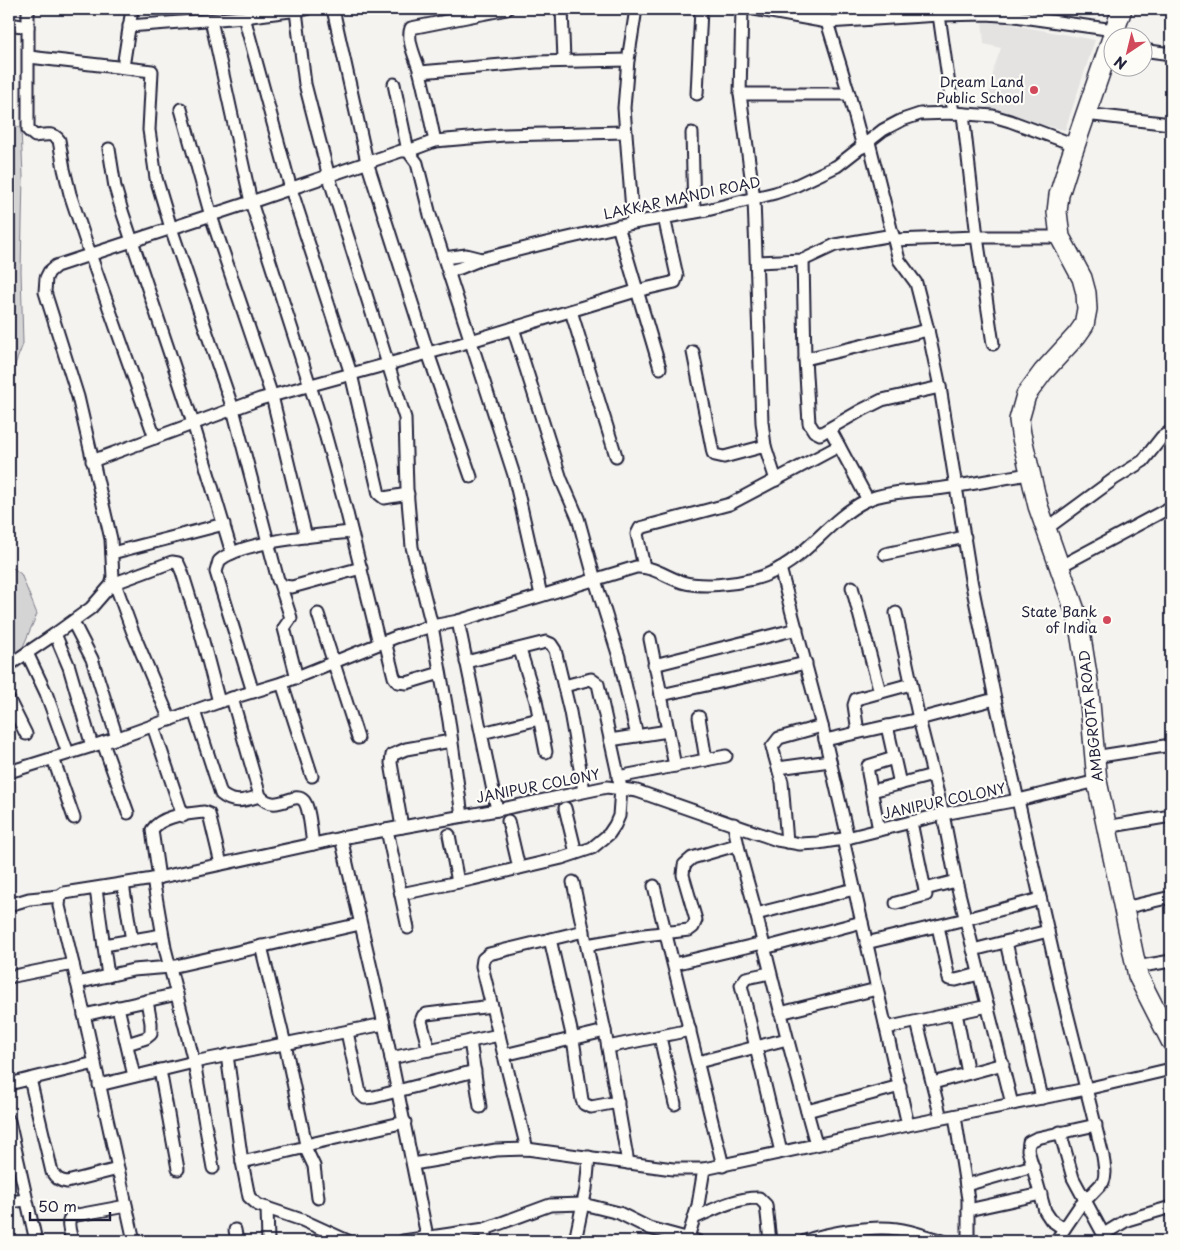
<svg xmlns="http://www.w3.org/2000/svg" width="1180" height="1250" font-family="'Playpen Sans',sans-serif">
<rect width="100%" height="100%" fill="#f4f3ef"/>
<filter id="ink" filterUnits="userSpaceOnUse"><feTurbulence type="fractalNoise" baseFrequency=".02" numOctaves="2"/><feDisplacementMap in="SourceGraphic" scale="10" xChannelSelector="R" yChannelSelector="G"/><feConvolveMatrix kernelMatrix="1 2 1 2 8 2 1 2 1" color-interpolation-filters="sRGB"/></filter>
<g filter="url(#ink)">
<polygon fill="#e4e3e2" points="982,19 1095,40 1065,130 986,112 994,68 1001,48 984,44"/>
<g fill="#d5d4d5" stroke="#7c7b88">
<polygon points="9,121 21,129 23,176 21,271 23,344 9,380"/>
<polygon points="9,565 21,574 37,614 13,670 9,673"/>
</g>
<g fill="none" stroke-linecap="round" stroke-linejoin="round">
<g stroke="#22223b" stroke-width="15">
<g id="street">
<path d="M28 9V130L35 136C44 135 53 132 59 140L64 169 70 194 90 254 155 438"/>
<polyline points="333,9 367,162 428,353 471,477"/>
<polyline points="562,9 564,60"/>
<polyline points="742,9 740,94 754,199 762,422 765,446 776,480"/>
<polyline points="754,9 827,22 939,15 986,14 1015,16 1114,30"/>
<polyline points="823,9 849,94 863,147"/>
<polyline points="296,11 305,84 329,177 405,418 407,489 412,547 432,626 449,721 462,816"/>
<polyline points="939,15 953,113"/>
<polyline points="244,17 291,189 351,374 379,494 384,498 408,494"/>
<polyline points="211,20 251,202 322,423 346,509 379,643"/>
<polyline points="9,24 28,27"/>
<polyline points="129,26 244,17 306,9"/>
<polyline points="1142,50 1171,54"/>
<polyline points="29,57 152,71 149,130 156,178 171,228 233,409 278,580 283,586 292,587 361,568"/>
<polyline points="123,67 132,9"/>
<polyline points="420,72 536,62 628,60"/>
<polyline points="394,84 408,151 435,141 504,135 625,132"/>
<polyline points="697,94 701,9"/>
<polyline points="740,94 849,94"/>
<polyline points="181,109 211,216 272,396 306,537"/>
<polyline points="963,114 977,237 993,344"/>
<polyline points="1085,114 1171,124"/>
<polyline points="692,133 694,212"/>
<path d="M435 141C430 119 426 96 420 73 417 60 406 41 411 28L507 9"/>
<path d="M869 142 899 260 916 283 928 330 940 387 971 580 995 699 1061 989 1103 1156C1104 1165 1107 1174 1103 1182L1079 1207 1056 1241"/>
<polyline points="109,149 115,187 122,211 193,423 232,553"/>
<polyline points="633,223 624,108 628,60 636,9"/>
<polyline points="618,226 660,368"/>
<polyline points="894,240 977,237 1060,237"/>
<polyline points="444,258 466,255 482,259"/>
<polyline points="803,260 805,359 809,423 814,431 820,434 860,411 882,400 940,387"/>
<polyline points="757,262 803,260 835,245 893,235"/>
<polyline points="449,271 460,268 482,259 546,243 633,223 707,210 775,193 793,187 837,166 883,130 902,120 920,114 953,113 993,116 1010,121 1075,145"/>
<polyline points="571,311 616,456"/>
<polyline points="513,328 561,479 578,518 595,580 619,657 637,736"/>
<polyline points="693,352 713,453 715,455 724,457 765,446"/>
<polyline points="805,359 928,330"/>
<polyline points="830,429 868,500"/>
<polyline points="92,461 260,399 461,344 636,291 675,282 677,276 664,217"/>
<polyline points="1046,529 1114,479 1143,461 1162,437 1171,431"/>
<polyline points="112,553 224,524"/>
<polyline points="885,554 965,537"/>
<polyline points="644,567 637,534 640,528 730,504 839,446"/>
<polyline points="1059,567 1171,507"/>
<polyline points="780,568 822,726 848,838"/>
<polyline points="113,578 132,630 170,720"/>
<polyline points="115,583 172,562 178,563 182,572 200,630 219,702"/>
<polyline points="280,584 291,618 284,628 297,678"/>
<polyline points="852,587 880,692"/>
<polyline points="896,613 919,719 943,814 956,881 1012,1104"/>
<polyline points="318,614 358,738"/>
<polyline points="458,621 497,810"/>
<polyline points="73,622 92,659 117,738"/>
<polyline points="55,634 69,667 92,746"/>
<polyline points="650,639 675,766"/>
<polyline points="385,641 394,677 398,682 407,683 440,673"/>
<polyline points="520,650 536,701 546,752"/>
<polyline points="27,653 46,693 68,753"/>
<polyline points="466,662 546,642 551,644 555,650 570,712 584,791"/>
<polyline points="9,665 55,634 91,608 111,585 113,578 111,539 78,397 45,292 46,278 49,272 56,266 251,202 401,151 408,151 417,163 430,215 514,475 541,595"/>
<polyline points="654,665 797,629"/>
<polyline points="282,683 312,776"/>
<path d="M253 692 216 572 219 561C241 541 320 535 351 532"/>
<polyline points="661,695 806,663"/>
<path d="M232 698 260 796C277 815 294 789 304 801 310 809 311 833 313 844"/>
<polyline points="9,700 26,734"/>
<path d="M194 711 221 794C234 805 246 800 260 796"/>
<polyline points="699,717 706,760"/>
<polyline points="153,726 183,816"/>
<polyline points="887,726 900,784"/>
<polyline points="858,732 854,705 856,699 911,684"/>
<polyline points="482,733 539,719"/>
<polyline points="610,740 668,731"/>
<polyline points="825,740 919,719 995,699"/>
<polyline points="103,743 128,813"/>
<polyline points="1094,757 1171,745"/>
<polyline points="53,758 74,818"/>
<polyline points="778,768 830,761"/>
<path d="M9 772 121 737 219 702 282 683 396 637 432 626 458 621 636 567C653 566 666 577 682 582 702 588 734 584 754 579 803 566 823 523 865 501 884 491 921 491 944 488 973 484 1001 478 1030 474"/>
<polyline points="618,777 726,756"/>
<polyline points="872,791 933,775"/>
<polyline points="565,808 576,853"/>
<polyline points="508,821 519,868"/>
<path d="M734 824C738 854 748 881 755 909 774 988 794 1066 816 1144"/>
<polyline points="402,827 391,763 392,755 406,749 451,741"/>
<polyline points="1106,827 1171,816"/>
<polyline points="387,830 408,928"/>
<polyline points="879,830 868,773 868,766 894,758"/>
<polyline points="449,835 458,882"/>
<polyline points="341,838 384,1024 428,1241"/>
<polyline points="843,839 908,1125"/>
<polyline points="787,842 782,782 772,747 779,738 822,726"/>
<path d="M159 878 152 830C162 815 187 814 204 812L209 814 221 864"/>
<polyline points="153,879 165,948 194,1062 213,1168"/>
<polyline points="573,882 605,1031 628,1163"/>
<polyline points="123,884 132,941"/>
<polyline points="654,886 723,1166"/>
<polyline points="96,889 108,976"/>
<polyline points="925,889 956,881"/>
<polyline points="401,894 473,879 562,858 592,848 609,834 615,825 619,816 621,788 598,684 591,679 564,686"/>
<polyline points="896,903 926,895 911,822"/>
<polyline points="9,905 29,899 60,896"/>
<polyline points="1124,908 1171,897"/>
<polyline points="756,914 854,889"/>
<polyline points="938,926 949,979 956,980 979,974"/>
<polyline points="550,939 573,1039 582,1100 584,1104 591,1107 618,1102"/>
<polyline points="1006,942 1042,1098"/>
<polyline points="866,943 966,919 1040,899"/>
<polyline points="104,945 162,935"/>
<polyline points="587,945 644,935 689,930 693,927 696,920 683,875 684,865 692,858 736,845"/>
<polyline points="764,948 862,922"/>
<polyline points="973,950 1048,931"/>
<polyline points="674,964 763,943"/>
<polyline points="1136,967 1171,961"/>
<polyline points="770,973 746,978 741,985 781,1152"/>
<polyline points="9,977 73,964"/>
<polyline points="77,983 133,970 171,967 360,924"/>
<polyline points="118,1007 134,1076"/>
<polyline points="780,1013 877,989"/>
<polyline points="956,1013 968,1073"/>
<polyline points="84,1015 177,994"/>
<polyline points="917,1022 941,1118"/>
<polyline points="886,1028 988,1006"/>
<polyline points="347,1032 360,1093 365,1098 374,1097 475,1071"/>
<polyline points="660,1037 675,1104"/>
<polyline points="470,1041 480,1107"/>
<polyline points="127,1044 146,1038 151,1034 151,1023 147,1001"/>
<polyline points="608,1047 690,1030"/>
<polyline points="429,1050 421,1021 423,1016 427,1014 492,1006"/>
<polyline points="227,1055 242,1162 249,1197 258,1205 302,1220 348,1241"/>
<polyline points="504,1055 605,1031"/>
<polyline points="391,1058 499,1035"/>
<polyline points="698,1062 787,1039"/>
<polyline points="160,1070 178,1169"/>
<path d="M30 1079 52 1172C56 1178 59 1181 67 1182L118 1169"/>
<polyline points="933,1083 1003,1064"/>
<polyline points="9,1084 95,1063"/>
<polyline points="99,1085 194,1062 384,1024"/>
<polyline points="807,1111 900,1086"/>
<polyline points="955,1116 968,1199 968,1241"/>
<polyline points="9,1121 36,1241"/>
<polyline points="1060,1132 1073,1178 1107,1241"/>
<polyline points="306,1145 405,1122"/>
<polyline points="305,1147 314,1166 318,1198"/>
<polyline points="527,1149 482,966 483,959 489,954 584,931"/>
<polyline points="242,1162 302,1148 306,1145 285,1044 261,946"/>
<polyline points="413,1164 496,1150 527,1149 673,1169 704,1169 908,1125 1086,1089 1171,1069"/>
<polyline points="966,1185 1033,1166"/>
<polyline points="9,1202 26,1200"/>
<polyline points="267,1208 268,1241"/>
<polyline points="968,1210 1041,1194"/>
<path d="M694 1218C713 1210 737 1197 759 1198L766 1205 770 1241"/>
<polyline points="485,1229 487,1241"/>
<polyline points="1064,1229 1051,1220 1045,1211 1028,1150 1029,1142 1037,1138 1096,1125"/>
<polyline points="235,1230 237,1241"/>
<polyline points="1104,1234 1127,1220 1171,1207"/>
<path d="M72 1241C71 1233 65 1222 72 1216L126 1206"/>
<polyline points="134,1241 73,964 59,906 60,896 64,893 153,879 341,838 497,810 607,787 637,791 777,840 800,844 818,843 843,839 943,814 1018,800 1097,781"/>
<polyline points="403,1241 485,1229 550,1205 583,1204 619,1213 649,1228 697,1241"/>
<polyline points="575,1241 586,1189 589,1157"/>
<polyline points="687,1241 698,1205 704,1169"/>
<path d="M805 1241C828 1233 872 1225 897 1229 913 1231 927 1237 943 1241"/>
</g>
</g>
<g stroke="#22223b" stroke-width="22">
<polyline id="primary" points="1122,9 1070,160 1059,195 1057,212 1060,237 1082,278 1086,293 1087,309 1084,325 1077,335 1043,372 1026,395 1019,420 1021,434 1038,506 1078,619 1088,681 1097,781 1138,976 1171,1041"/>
</g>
<use href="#street" stroke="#fdfcf7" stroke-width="11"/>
<use href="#primary" stroke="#fdfcf7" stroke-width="19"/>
</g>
</g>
<g fill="#d1495b" stroke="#fdfcf7" stroke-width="2">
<circle cx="1034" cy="90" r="5"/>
<circle cx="1107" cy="620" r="5"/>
</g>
<g text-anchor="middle" stroke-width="4.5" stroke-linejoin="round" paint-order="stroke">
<g font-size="14" fill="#22223b" stroke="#fdfcf7" text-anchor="end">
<text x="1024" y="87">Dream Land<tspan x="1024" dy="16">Public School</tspan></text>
<text x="1097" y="617">State Bank<tspan x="1097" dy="16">of India</tspan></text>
</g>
<g font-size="14" fill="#22223b" stroke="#fdfcf7">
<text transform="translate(682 198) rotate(-12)" y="5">LAKKAR MANDI ROAD</text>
<text transform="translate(1091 716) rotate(-96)" y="5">AMBGROTA ROAD</text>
<text transform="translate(538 786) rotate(-11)" y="5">JANIPUR COLONY</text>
<text transform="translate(944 801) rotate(-12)" y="5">JANIPUR COLONY</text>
</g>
</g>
<rect width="1180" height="1250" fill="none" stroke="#fdfcf7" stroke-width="30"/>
<rect x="15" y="15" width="1150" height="1220" fill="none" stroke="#22223b" stroke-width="2" filter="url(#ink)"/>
<g transform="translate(1128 52) rotate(215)"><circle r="24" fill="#fdfcf7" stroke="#a5a5ac"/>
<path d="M0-4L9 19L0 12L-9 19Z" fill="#d1495b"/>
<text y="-8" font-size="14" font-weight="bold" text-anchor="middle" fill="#22223b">N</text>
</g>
<path d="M30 1212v8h80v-8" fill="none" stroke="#22223b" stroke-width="2.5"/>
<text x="38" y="1212" font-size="15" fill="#22223b" stroke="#fdfcf7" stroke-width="4" paint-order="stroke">50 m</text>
</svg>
